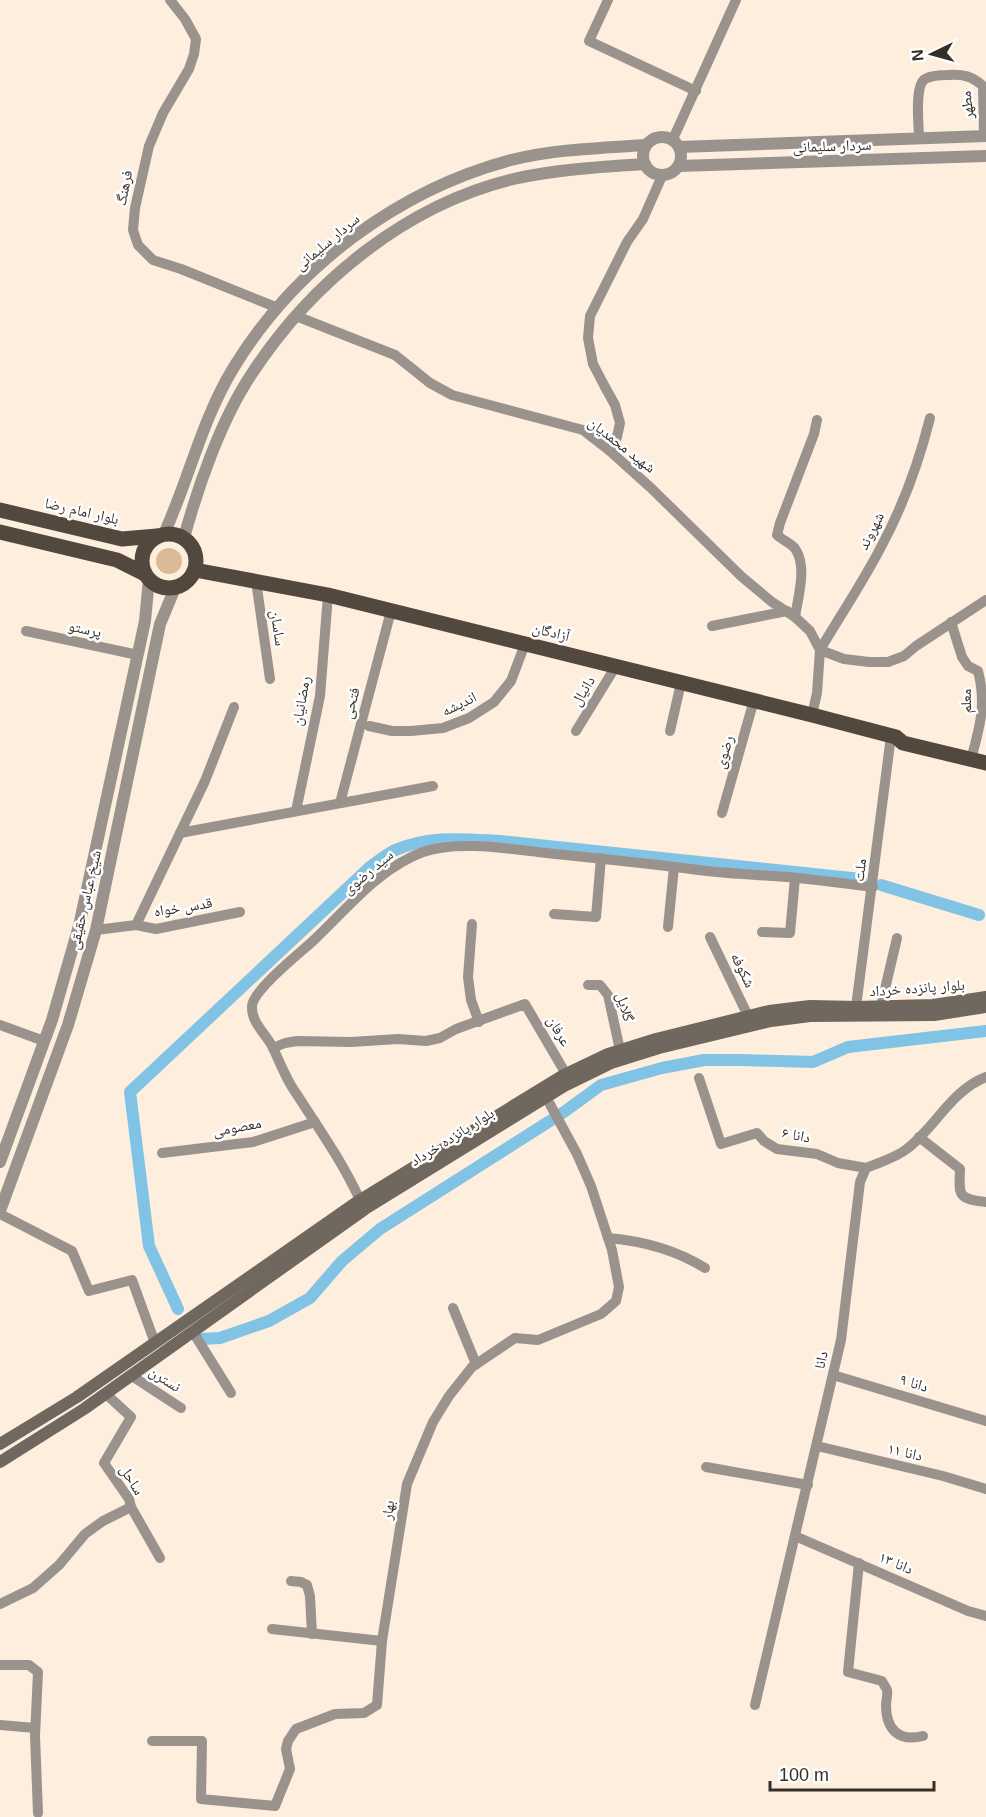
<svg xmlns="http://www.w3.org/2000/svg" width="986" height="1817" font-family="Arial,'Noto Naskh Arabic',sans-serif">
<rect width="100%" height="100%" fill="#fdeede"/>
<circle fill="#dbbb97" cx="169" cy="561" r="13"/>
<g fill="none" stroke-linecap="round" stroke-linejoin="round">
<g stroke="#81c3e4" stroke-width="12">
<polyline points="881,885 979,915"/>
<path d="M178 1309 149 1246 130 1092 370 867C377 862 385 855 393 851 429 835 462 839 500 841L861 879"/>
<polyline points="202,1339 220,1338 269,1321 310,1298 342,1261 380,1229 564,1112 601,1085 662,1068 704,1060 741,1060 813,1062 848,1047 986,1031"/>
</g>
<g stroke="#9a938d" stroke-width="10">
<polyline points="170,0 185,19 196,39 194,54 189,69 163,113 149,146 135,208 133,230 138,245 153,260 181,269 278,308"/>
<polyline points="608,0 589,41 696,91"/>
<polyline points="673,139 736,0"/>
<path d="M919 139C919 125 914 86 925 79 932 75 941 75 948 75 963 74 972 76 983 86L984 136"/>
<polyline points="296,316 395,355 430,383 452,395 583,430 610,451 651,488 742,577 772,602 795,617 810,631 820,650 817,693 812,715"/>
<path d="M930 418C919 462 903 506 881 547 863 582 840 616 820 650L844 659 869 662H888L904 656 916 646 986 600"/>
<polyline points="610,451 617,437 620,423 615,405 605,387 593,364 588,338 590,316 627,242 643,219 662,176"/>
<polyline points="256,581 270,679"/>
<path d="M795 617C798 597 807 568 796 550 793 544 782 540 777 535L780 523 814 434 817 420"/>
<path d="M951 622 962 657 968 666 978 671C986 702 981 722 973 752"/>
<polyline points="712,626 787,611"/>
<polyline points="26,631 138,655"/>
<polyline points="369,726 392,731 411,731 443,728 469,718 494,702 511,681 525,644"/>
<polyline points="576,731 616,666"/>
<polyline points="670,731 681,683"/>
<polyline points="340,803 391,611"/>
<polyline points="296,811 320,696 328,595"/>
<polyline points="722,813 754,700"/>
<polyline points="180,833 433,786"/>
<polyline points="554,914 596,917 601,858"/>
<polyline points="472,924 468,977 471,1000 479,1022"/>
<polyline points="136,925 205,781 234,707"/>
<polyline points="668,927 674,867"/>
<polyline points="96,930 136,925 156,929 240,912"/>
<polyline points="762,932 790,933 795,878"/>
<polyline points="710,937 748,1016"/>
<polyline points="588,985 600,985 608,995 620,1050"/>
<polyline points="881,1006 897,938"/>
<polyline points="856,1007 891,736"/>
<polyline points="0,1025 44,1041"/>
<polyline points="273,1048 285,1043 297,1041 351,1042 398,1039 426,1041 440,1038 456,1029 525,1004 566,1074"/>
<polyline points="699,1078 721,1144 757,1133 764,1141 777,1149 817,1154 838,1163 866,1168"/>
<path d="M919 1137 960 1169C959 1195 957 1199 986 1202"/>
<polyline points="162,1153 253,1142 315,1122"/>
<path d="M360 1200C342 1161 316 1124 292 1087 284 1074 279 1060 272 1046 265 1033 251 1022 252 1006 254 989 300 953 314 940 347 909 379 868 423 852 458 840 510 849 546 853 594 858 643 863 691 869 718 873 745 874 773 876 806 878 840 883 873 887"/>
<polyline points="0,1214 72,1251 89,1291 132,1280 155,1343"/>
<path d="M608 1238C643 1241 676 1250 705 1268"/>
<polyline points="453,1308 476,1364"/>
<polyline points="193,1332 231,1393"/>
<polyline points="833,1375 986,1421"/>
<polyline points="132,1376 181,1408"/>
<polyline points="106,1394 131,1417 104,1463 129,1499 131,1507 160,1558"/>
<polyline points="817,1446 943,1476 986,1489"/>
<polyline points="706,1467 808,1485"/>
<polyline points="795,1536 968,1611 986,1616"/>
<path d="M859 1563 848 1672 882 1681C883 1684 886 1687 887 1690 888 1694 886 1701 886 1705 886 1730 899 1742 923 1736"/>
<polyline points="291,1581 301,1582 307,1585 310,1596 312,1634"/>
<polyline points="0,1604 33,1588 59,1565 85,1534 103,1521 131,1507"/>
<polyline points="272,1629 382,1641"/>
<polyline points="0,1665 29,1665 38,1672 35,1736 38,1813"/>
<path d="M755 1705 841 1340 860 1182 866 1168C880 1162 896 1158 908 1148 936 1126 952 1090 986 1077"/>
<polyline points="0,1725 35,1728"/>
<polyline points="152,1741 202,1741 201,1799 275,1806 290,1769 286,1749 288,1741 296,1729 335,1714 364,1713 377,1705 382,1641 407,1484 433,1422 449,1396 472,1367 515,1338 538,1340 601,1314 616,1301 619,1287 612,1250 591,1186 577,1154 546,1097"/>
</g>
<g stroke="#9a938d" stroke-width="12">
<circle cx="662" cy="156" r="19"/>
<polyline points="679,147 986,136"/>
<polyline points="679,166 986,156"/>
<path d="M164 534C189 479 202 419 234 367 295 267 398 190 511 160 555 149 601 148 646 145"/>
<path d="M184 538C198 486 221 420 251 375 312 281 408 203 518 178 560 169 602 167 645 164"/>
<polyline points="0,1162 52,1020 79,926 145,621 149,579"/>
<polyline points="0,1211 68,1025 96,930 160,624 175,588"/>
</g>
<g stroke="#70675e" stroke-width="12">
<polyline points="0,1444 77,1397 360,1200 562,1076 608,1054 656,1039 769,1011 810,1006 856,1007 933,1005 986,997"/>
<polyline points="0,1462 84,1409 365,1209 566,1085 611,1063 659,1048 771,1021 810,1016 934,1015 986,1007"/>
</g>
<g stroke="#53483e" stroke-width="15">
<polyline points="0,510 122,539 157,536"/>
<polyline points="0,532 117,560 145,574"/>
<circle cx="169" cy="561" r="27"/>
<polyline points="195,570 328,595 812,715 896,737 903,743 986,763"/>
</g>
</g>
<g text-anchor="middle" stroke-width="5" stroke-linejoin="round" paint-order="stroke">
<g font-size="15" fill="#352f29" stroke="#fefefe">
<text transform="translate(967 105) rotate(-96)" y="5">مطهر</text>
<text transform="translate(832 146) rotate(-2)" y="5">سردار سلیمانی</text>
<text transform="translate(124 188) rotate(-79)" y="5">فرهنگ</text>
<text transform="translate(327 242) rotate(-40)" y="5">سردار سلیمانی</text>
<text transform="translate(622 445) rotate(38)" y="5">شهید محمدیان</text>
<text transform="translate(82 511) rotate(13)" y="5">بلوار امام رضا</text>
<text transform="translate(871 531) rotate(-63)" y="5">شهروند</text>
<text transform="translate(278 628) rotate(82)" y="5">ساسان</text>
<text transform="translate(85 629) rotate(12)" y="5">پرستو</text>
<text transform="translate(551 632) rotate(14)" y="5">آزادگان</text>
<text transform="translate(583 691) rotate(-59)" y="5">دانیال</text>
<text transform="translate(301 701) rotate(-80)" y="5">رمضانیان</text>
<text transform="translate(966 701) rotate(-91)" y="5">معلم</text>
<text transform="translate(351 703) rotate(-75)" y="5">فتحی</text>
<text transform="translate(459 704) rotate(-26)" y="5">اندیشه</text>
<text transform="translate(724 752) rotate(-74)" y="5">رضوی</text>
<text transform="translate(860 870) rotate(-83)" y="5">ملت</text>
<text transform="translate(368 872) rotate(-40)" y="5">سید رضوی</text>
<text transform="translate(85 900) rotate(-77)" y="5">شیخ عباس حقیقی</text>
<text transform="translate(183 907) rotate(-9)" y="5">قدس خواه</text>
<text transform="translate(743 970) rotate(64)" y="5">شکوفه</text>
<text transform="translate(917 988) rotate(-4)" y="5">بلوار پانزده خرداد</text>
<text transform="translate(625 1007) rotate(74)" y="5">گلایل</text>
<text transform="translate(559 1031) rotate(60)" y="5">عرفان</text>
<text transform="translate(237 1127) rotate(-10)" y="5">معصومی</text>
<text transform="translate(796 1135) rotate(11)" y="5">دانا ۶</text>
<text transform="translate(452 1137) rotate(-32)" y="5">بلوار پانزده خرداد</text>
<text transform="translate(821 1360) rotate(-77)" y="5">دانا</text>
<text transform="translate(165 1379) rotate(33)" y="5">نسترن</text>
<text transform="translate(914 1383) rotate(17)" y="5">دانا ۹</text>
<text transform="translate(905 1452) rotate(13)" y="5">دانا ۱۱</text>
<text transform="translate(132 1480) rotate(59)" y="5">ساحل</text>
<text transform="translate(388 1510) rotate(-81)" y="5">بهار</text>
<text transform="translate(896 1563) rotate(23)" y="5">دانا ۱۳</text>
</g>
</g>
<g transform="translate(932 54) rotate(265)" stroke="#fefefe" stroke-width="4.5" paint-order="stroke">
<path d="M0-4.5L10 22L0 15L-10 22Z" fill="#352f29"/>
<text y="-9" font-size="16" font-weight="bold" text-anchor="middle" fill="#352f29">N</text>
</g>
<path d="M770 1781v9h164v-9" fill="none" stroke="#352f29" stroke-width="3"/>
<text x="779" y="1781" font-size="18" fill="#352f29" stroke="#fefefe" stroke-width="4.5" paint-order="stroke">100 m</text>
</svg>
